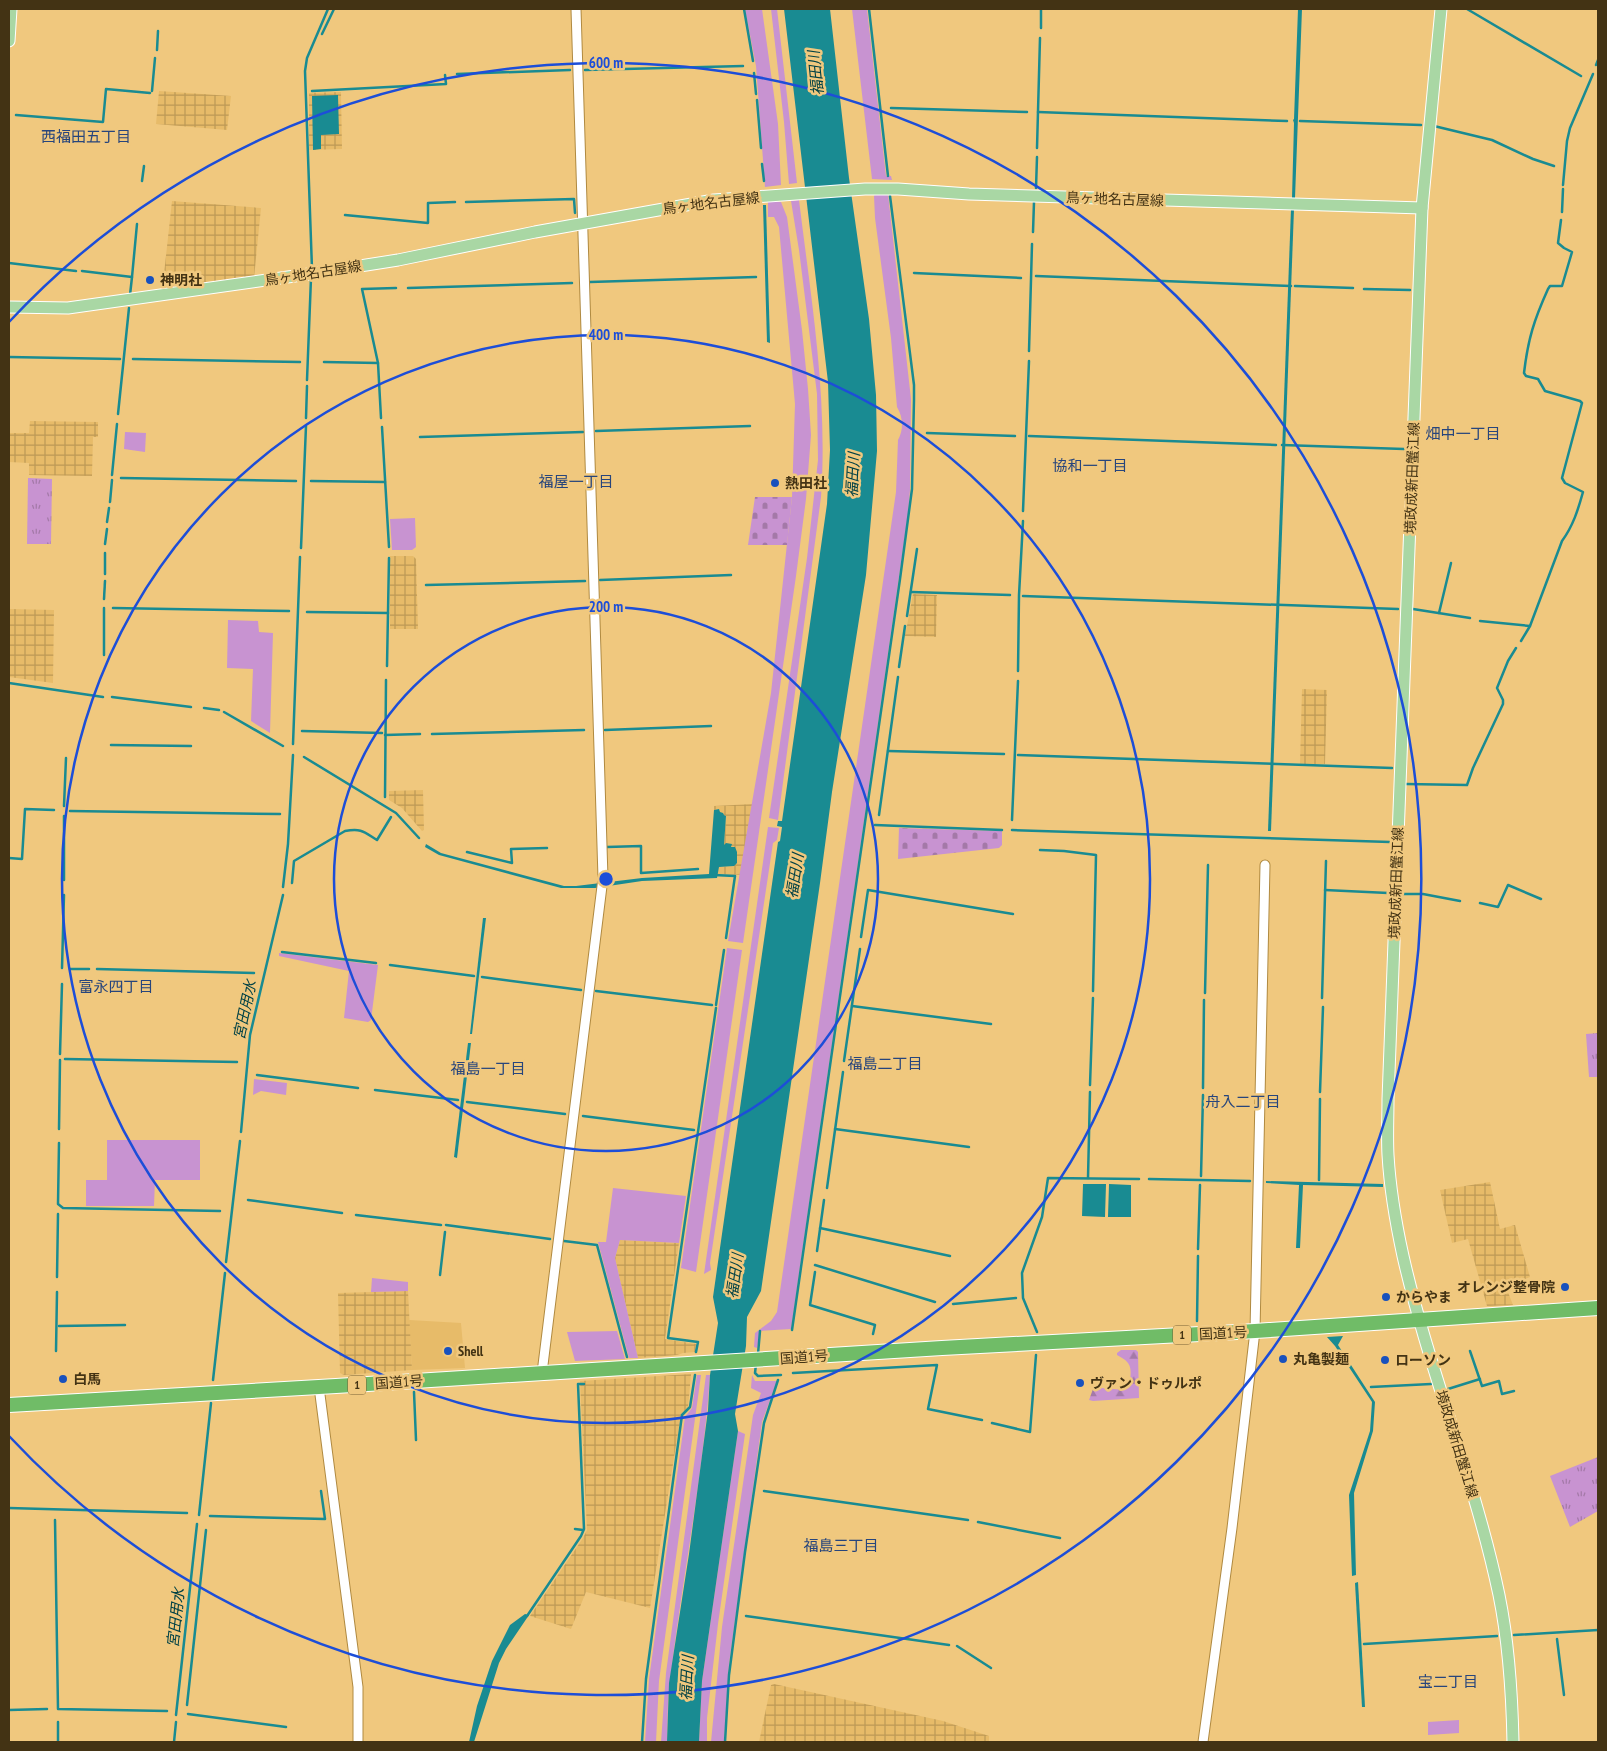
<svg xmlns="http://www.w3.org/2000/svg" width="1607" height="1751" font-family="'PT Sans Narrow','Noto Sans JP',sans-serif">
<defs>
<pattern id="industrial-grid" width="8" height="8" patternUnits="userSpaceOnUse" patternTransform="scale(1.25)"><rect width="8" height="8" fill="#e7bb69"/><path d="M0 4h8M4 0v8" fill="none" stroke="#bd9955"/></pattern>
<pattern id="forest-firs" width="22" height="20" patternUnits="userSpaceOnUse" patternTransform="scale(1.25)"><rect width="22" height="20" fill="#c893d1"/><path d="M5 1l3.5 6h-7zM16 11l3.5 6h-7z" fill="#a479a8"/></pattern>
<pattern id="cemetery-stones" width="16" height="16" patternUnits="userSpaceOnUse" patternTransform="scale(1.25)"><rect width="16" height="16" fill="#c893d1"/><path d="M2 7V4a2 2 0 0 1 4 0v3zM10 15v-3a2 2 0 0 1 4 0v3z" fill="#a479a8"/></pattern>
<pattern id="park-tufts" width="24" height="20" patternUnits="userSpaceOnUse" patternTransform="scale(1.25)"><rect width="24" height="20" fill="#c893d1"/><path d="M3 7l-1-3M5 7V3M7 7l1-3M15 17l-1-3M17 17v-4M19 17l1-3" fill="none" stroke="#a479a8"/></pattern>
</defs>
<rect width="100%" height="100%" fill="#f0c87e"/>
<polygon fill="#e7bb69" points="409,1320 461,1323 465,1368 412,1370"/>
<g fill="url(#industrial-grid)">
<polygon points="159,91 231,96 227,130 156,124"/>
<polygon points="341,92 342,149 309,150 309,93"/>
<polygon points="172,201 261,208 254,278 162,292"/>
<polygon points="30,421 98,422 98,437 93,437 92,476 29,475 29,463 9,462 9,433 29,433"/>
<polygon points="390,556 413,556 416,559 418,629 390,629"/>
<polygon points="913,594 937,595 936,637 905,636"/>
<polygon points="9,609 54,610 53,683 9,677"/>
<polygon points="1302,689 1327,690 1325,764 1300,764"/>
<polygon points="423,790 424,830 422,831 402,808 389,800 389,791"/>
<polygon points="753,804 740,875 717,874 719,867 734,866 731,847 724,845 726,816 720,813 719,809 714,810 714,806"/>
<polygon points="1490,1182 1500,1229 1515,1225 1530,1277 1506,1287 1513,1305 1487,1306 1468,1239 1452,1243 1440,1190"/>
<polygon points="620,1240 679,1243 665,1339 696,1344 695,1352 683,1353 677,1355 638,1358 615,1258"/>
<polygon points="408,1291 412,1370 344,1375 340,1373 338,1293"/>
<polygon points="691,1374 688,1408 681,1414 650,1608 586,1592 571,1629 530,1616 583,1538 587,1530 580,1381"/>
<polygon points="774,1684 943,1721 989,1736 989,1742 759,1742 771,1685"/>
</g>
<g fill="#c893d1">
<polygon points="745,9 762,9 778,124 781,185 765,187 756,66"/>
<polygon points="771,9 777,9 797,183 789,184 784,122"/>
<polygon points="852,9 867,9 886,176 891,176 892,180 872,179"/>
<path d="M876 193 888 194 911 399 910 490 908 514 791 1329 760 1331 757 1348 754 1347 755 1333 771 1321 777 1312 896 492 898 440C904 429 903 417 897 407L891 338 875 218 874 196Z"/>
<path d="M799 200C811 299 828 397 821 497L778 820 769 818 807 558 818 460 817 394 799 250 791 201Z"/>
<polygon points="768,202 781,202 787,217 802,330 808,389 811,435 806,499 796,576 743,943 728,941 771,693 792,497 795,404 779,227 774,217 768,217"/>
<polygon points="125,432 146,433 145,452 124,449"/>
<polygon points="415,518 416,547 412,550 392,550 390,519"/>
<polygon points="228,620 258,621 259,632 273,633 270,733 251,721 253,669 227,668"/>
<polygon points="768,827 779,828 777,840 773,843 710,1263 711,1270 704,1274"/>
<polygon points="727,948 742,950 696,1272 681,1268"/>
<polygon points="279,953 378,965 371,1020 368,1022 344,1018 349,971 279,956"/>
<polygon points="254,1079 287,1083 286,1095 261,1091 253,1095"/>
<polygon points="107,1140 200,1140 200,1180 155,1180 154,1206 86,1206 86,1180 107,1180"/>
<polygon points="613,1188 686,1196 679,1243 620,1240 615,1258 638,1358 629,1358 598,1242 606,1242"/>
<polygon points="372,1278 408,1282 408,1291 371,1292"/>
<polygon points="617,1331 625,1359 575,1361 567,1332"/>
<polygon points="697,1375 701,1375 659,1681 656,1742 645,1742 649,1679 685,1417 692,1408"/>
<path d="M706 1375H710C703 1478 682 1579 670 1681 667 1701 668 1722 667 1742H661L666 1673Z"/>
<polygon points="752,1375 755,1381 777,1381 762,1422 729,1664 724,1742 711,1742 722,1627 753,1415 761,1393 751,1388"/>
<polygon points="738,1431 745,1434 718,1624 707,1718 707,1742 699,1742 702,1681"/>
<polygon points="1459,1720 1459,1733 1428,1735 1428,1722"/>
</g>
<path fill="url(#forest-firs)" d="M1121 1350H1136L1138 1352 1139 1398 1093 1401 1089 1400 1093 1389C1105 1386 1115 1391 1127 1389 1130 1382 1133 1370 1128 1363 1125 1359 1120 1357 1117 1355V1353Z"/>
<g fill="url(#cemetery-stones)">
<polygon points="755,497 792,497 787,545 748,545"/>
<polygon points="899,828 1002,831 1002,845 999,848 898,859"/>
</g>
<g fill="url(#park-tufts)">
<polygon points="28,478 52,479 51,544 27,544"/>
<polygon points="1598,1033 1598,1077 1589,1077 1586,1034"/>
<polygon points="1598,1457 1598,1511 1570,1527 1550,1476"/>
</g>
<g fill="#198b92">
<polygon points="784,9 830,9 849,178 869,319 876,395 877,451 866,575 832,792 820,883 761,1291 747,1317 746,1346 735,1414 738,1431 702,1681 699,1742 667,1742 669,1683 689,1554 708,1410 710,1375 718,1323 713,1297 778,842 780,841 782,827 777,826 778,821 782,821 827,504 830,450 828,382"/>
<polygon points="1298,9 1302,9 1295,198 1292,198 1294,123 1293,120 1294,119"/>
<polygon points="338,95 339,134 321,135 321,149 313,150 312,96"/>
<polygon points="763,205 766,205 770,343 767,342"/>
<polygon points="1291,209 1294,209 1271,831 1268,831"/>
<polygon points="719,809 720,812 723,813 724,815 726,816 724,845 726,843 732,844 731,847 735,847 737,852 737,863 734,866 719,867 717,878 642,881 595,888 561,888 439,855 425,847 426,844 441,853 564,886 576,886 642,878 709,874 714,810"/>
<polygon points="483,918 486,918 472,1034 470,1034"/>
<polygon points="468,1043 471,1043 457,1158 454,1157"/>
<polygon points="1266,1181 1383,1184 1383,1187 1303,1185 1300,1248 1296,1248 1299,1185 1266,1183"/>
<polygon points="1083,1184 1106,1184 1105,1217 1082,1216"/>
<polygon points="1109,1184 1131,1185 1131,1217 1108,1217"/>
<polygon points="1343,1336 1338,1345 1375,1402 1373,1431 1354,1493 1356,1575 1352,1576 1349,1495 1370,1431 1372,1402 1335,1346 1327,1337"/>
<polygon points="1358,1582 1365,1707 1362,1707 1355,1583"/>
<polygon points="525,1614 529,1615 506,1649 499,1663 474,1742 469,1742 477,1706 492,1661 510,1625"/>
</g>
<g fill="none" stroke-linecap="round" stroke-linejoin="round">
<g stroke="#198b92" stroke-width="2.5">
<polyline points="744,9 753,61"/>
<polyline points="869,9 888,176"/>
<polyline points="1467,9 1581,76"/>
<polyline points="1041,28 1041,9"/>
<polyline points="322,34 334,9"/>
<polyline points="157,50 158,31"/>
<polyline points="1596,65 1598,60"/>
<polyline points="585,70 743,66"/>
<polyline points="754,73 756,94"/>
<polyline points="457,74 570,70"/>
<polyline points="152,91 155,58"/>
<polyline points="312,91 446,84 445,75"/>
<polyline points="757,100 761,148"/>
<polyline points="891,108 1027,112"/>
<polyline points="1038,112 1287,121"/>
<polyline points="16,115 103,122 106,89 150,93"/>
<polyline points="1300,121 1421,125"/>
<polyline points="1434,126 1492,140 1533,159 1554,166"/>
<polyline points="1037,148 1040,38"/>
<polyline points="762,164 764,181"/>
<polyline points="142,181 144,166"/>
<polyline points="1563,185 1567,141 1570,128 1593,74"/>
<polyline points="1036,188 1037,157"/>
<polyline points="466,202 574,199 575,213"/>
<polyline points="1562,212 1563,189"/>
<polyline points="345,215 428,223 428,203 455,202"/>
<polyline points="1033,232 1034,202"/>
<polyline points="9,263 76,271"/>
<polyline points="312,269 305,71 307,58 328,9"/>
<polyline points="82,271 132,277 137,224"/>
<polyline points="914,273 1021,278"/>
<polyline points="1036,276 1291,286"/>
<polyline points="590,282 756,277"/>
<polyline points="1295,286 1353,288"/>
<polyline points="408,288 572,283"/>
<polyline points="1364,289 1410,290"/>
<polyline points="130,295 132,277"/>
<polyline points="1029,351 1032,244"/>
<polyline points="9,357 120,359"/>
<polyline points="133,359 300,362"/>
<polyline points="324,362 378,363"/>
<polyline points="307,380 311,278"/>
<polyline points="118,414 129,308"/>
<polyline points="306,418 307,386"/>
<polyline points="381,418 378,363 362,289 396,288"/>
<polyline points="382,427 389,547"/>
<polyline points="596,431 750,426"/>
<polyline points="927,433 1015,436"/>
<polyline points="1029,436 1276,445"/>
<polyline points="420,437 583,432"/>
<polyline points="1282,445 1404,449"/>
<polyline points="112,475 117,424"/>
<polyline points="121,478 296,481"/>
<polyline points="311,481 385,482"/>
<polyline points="110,502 112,480"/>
<polyline points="1023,511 1029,361"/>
<polyline points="107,522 109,508"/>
<polyline points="105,544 107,529"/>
<polyline points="301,548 306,426"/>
<polyline points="105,574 105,553"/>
<polyline points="600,580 731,575"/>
<polyline points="426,585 585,581"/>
<polyline points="911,592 1010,595"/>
<polyline points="1023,596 1398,609"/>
<polyline points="104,599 105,581"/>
<polyline points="113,608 289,611"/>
<polyline points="1413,609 1470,618"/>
<polyline points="307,612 388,613"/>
<polyline points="1439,613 1451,563"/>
<polyline points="907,616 917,549"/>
<polyline points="1480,621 1530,626"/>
<path d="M1521 641 1530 626 1562 541C1573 526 1578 510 1583 492L1565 483 1562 478 1582 403 1580 401 1545 391 1538 379 1526 376 1524 373C1528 339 1534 320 1548 289L1550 286H1562L1572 252 1564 248 1558 243 1561 220"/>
<polyline points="104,655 104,608"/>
<polyline points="387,666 389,558"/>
<polyline points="899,667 905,626"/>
<polyline points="1018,671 1019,595 1023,521"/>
<polyline points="9,683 103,697"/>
<polyline points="112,697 191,707"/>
<polyline points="204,708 219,710"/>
<polyline points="224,712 283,746"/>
<polyline points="605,730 711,726"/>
<polyline points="302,731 382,733"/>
<polyline points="432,734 584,730"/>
<polyline points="385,735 420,734"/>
<polyline points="293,744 300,557"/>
<polyline points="111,745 191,746"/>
<polyline points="888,751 1004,754"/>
<polyline points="1018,755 1392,768"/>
<polyline points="304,757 396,813 419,838"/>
<polyline points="1406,784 1467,785 1473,768 1503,704 1503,700 1497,688 1508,661 1516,648"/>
<polyline points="385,797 386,680"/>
<polyline points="64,806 66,758"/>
<polyline points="70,811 280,814"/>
<polyline points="879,815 898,677"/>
<polyline points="1012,820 1018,681"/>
<polyline points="875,825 1002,830"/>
<polyline points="1012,830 1390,842"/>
<polyline points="607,847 641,846 641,873 698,869"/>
<polyline points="1040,850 1064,851 1096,855 1093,991"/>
<polyline points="467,852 512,863 511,849 547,848"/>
<polyline points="9,858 22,859 25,809 54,810"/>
<polyline points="714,875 735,876 726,938"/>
<polyline points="64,880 64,816"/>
<path d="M292 883 294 861 345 831C362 828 364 832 377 840L391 817"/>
<polyline points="283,887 288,844 293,755"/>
<polyline points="1325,890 1388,893"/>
<polyline points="1402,894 1423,894 1460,901"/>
<polyline points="1480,903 1498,907 1508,885 1541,899"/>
<polyline points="861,937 868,890 1013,914"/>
<polyline points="282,952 376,963"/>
<polyline points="390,965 474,976"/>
<polyline points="62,968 64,895"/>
<polyline points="70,969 89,969"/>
<polyline points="97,969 254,973"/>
<polyline points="482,977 581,990"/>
<polyline points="596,991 712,1005"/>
<polyline points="1205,993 1208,865"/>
<polyline points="1322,998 1326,861"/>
<polyline points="716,1005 724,950"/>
<polyline points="852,1006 991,1024"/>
<polyline points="60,1054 62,984"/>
<polyline points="65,1059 237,1062"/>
<polyline points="844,1061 860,949"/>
<polyline points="257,1075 358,1088"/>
<polyline points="1090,1085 1093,998"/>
<polyline points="1203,1088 1204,1000"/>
<polyline points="375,1090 458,1100"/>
<polyline points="1320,1092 1323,1007"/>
<polyline points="467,1102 565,1114"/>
<polyline points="583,1116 694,1130"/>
<polyline points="59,1129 60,1060"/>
<polyline points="835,1129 969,1147"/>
<polyline points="241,1132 250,1035 283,895"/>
<polyline points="59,1143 58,1204 63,1208 220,1211"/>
<polyline points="1201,1176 1203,1095"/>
<polyline points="1088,1178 1090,1092"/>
<polyline points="1149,1179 1250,1181"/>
<polyline points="1319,1180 1320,1099"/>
<polyline points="827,1188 843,1072"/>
<polyline points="248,1200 342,1213"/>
<polyline points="356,1215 441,1225"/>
<polyline points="446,1225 550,1239"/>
<polyline points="820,1228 950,1256"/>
<polyline points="564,1241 597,1245 627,1357"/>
<polyline points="1198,1249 1200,1185"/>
<polyline points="817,1251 824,1200"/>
<polyline points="226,1262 240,1141"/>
<polyline points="815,1265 935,1302"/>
<polyline points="815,1272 810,1305 875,1325 873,1334"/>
<polyline points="440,1275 445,1232"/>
<polyline points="57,1277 58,1214"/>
<polyline points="953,1304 1016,1298"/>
<polyline points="1197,1321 1198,1256"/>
<polyline points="59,1326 125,1325"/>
<polyline points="792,1330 900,579 912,489 914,400 914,385 890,196"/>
<polyline points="1037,1332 1023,1298 1022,1273 1042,1217 1048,1178 1139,1179"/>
<polyline points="56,1351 57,1292"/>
<polyline points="1470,1351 1482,1386 1499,1381 1502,1394 1514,1391"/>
<polyline points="696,1352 698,1342 668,1338 716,1008"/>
<polyline points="758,1354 760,1331"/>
<polyline points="756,1364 755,1373 758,1376 781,1375"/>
<polyline points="793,1373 937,1365 928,1409 982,1420"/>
<polyline points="213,1380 225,1273"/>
<polyline points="1371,1387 1431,1384"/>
<polyline points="1448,1389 1480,1379"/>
<polyline points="414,1392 416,1440"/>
<polyline points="992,1423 1030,1432 1036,1355"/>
<polyline points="764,1491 968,1520"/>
<polyline points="9,1508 187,1513"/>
<polyline points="199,1515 211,1403"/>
<polyline points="210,1516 325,1519 321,1491"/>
<polyline points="55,1520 58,1709 167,1711"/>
<polyline points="978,1522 1060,1538"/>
<polyline points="575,1529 583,1530"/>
<polyline points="527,1616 581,1536 584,1529 578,1384 584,1384"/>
<polyline points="746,1616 949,1645"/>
<polyline points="1514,1635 1598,1630"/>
<polyline points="1557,1639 1564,1695"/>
<polyline points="1364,1644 1497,1636"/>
<polyline points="957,1646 991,1668"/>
<polyline points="187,1705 206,1530"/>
<polyline points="9,1710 47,1709"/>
<polyline points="188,1714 286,1727"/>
<polyline points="176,1715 197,1524"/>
<polyline points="58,1722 58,1742"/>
<polyline points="174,1742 176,1722"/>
<polyline points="642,1742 646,1679 682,1415 690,1407 695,1375"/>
<polyline points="725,1742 729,1675 745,1552 764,1423 778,1380"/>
</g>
<g stroke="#b08a41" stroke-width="11">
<g id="minor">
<polyline points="542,1373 603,878 576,9"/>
<polyline points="319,1387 358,1687 358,1742"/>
<polyline points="1203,1742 1232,1528 1255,1331 1265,865"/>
</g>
</g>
<g stroke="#fff" stroke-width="13">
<g id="major">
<path d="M1441 9 1422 208 1388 1099C1388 1117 1387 1137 1388 1155 1390 1189 1396 1224 1403 1256 1429 1371 1475 1480 1499 1595 1509 1644 1512 1693 1513 1742"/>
<polyline points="9,41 11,9"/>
<polyline points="9,307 68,308 309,274 398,260 535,232 714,200 865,189 898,189 969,194 1422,208"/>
</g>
</g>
<g stroke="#fff" stroke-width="16">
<polyline id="highway" points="9,1405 336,1386 942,1348 1255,1331 1598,1308"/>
</g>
<use href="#minor" stroke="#fff" stroke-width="9"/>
<use href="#major" stroke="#a9d7a4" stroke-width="11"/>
<use href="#highway" stroke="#70bc67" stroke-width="14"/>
</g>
<g fill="none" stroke="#1d4ed8" stroke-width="2.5">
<circle cx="606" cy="879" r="272"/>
<circle cx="606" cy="879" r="544"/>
<path d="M9 322A816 816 0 1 1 9 1436"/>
</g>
<g fill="#1851bd" stroke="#f0c87e" stroke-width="2">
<circle cx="150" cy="280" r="5"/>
<circle cx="775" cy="483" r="5"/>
<circle cx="1565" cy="1287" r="5"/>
<circle cx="1386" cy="1297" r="5"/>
<circle cx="448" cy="1351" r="5"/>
<circle cx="1283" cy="1359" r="5"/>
<circle cx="1385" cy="1360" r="5"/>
<circle cx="63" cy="1379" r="5"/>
<circle cx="1080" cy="1383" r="5"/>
</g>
<g text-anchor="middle" stroke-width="5" stroke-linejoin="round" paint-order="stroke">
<g fill="#f0c87e" stroke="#776034" stroke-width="1">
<rect x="1173" y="1325.5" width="18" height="19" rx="4"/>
<rect x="348" y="1375.5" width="18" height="19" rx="4"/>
</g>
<g font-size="12" font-weight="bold" fill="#433314">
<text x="1182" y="1339">1</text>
<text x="357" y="1389">1</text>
</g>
<g font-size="14" fill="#433314" stroke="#f0c87e">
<text transform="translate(1115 199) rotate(2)" y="5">鳥ヶ地名古屋線</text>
<text transform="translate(711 203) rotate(-7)" y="5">鳥ヶ地名古屋線</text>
<text transform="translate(313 273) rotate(-9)" y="5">鳥ヶ地名古屋線</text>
<text transform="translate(1412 478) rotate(-88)" y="5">境政成新田蟹江線</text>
<text transform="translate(1396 883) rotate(-88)" y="5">境政成新田蟹江線</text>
<text transform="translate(1223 1333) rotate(-3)" y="5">国道1号</text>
<text transform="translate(804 1357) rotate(-4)" y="5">国道1号</text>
<text transform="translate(399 1382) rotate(-4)" y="5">国道1号</text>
<text transform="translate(1457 1444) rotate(73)" y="5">境政成新田蟹江線</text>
</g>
<g font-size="14" font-weight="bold" fill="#433314" stroke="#f0c87e" text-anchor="start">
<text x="160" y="285">神明社</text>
<text x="785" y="488">熱田社</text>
<text x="1555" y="1292" text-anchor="end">オレンジ整骨院</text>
<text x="1396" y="1302">からやま</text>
<text x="458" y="1356">Shell</text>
<text x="1293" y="1364">丸亀製麺</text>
<text x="1395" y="1365">ローソン</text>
<text x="73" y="1384">白馬</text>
<text x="1090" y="1388">ヴァン・ドゥルポ</text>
</g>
<g font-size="15" font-style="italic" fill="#004145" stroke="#f0c87e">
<text transform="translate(816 73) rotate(-96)" y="5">福田川</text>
<text transform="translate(853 475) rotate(-87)" y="5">福田川</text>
<text transform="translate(795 876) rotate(-81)" y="5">福田川</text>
<text transform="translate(245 1010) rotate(-78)" y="5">宮田用水</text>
<text transform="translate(735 1276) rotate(-82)" y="5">福田川</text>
<text transform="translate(176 1618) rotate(-84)" y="5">宮田用水</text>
<text transform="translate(687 1678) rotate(-87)" y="5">福田川</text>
</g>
<g font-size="15" fill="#27457c" stroke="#f0c87e">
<text x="86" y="142">西福田五丁目</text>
<text x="1463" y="439">畑中一丁目</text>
<text x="1090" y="471">協和一丁目</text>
<text x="576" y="487">福屋一丁目</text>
<text x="116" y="992">富永四丁目</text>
<text x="885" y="1069">福島二丁目</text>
<text x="488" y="1074">福島一丁目</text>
<text x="1243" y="1107">舟入二丁目</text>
<text x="841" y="1551">福島三丁目</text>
<text x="1448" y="1687">宝二丁目</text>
</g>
</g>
<circle cx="606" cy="879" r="8" fill="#1d4ed8" stroke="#f0c87e" stroke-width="2.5"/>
<g font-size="15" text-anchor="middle" font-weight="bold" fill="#1d4ed8" stroke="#f0c87e" stroke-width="5" stroke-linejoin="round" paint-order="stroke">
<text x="606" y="68">600 m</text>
<text x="606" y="340">400 m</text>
<text x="606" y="612">200 m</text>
</g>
<rect width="1607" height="1751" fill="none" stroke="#433314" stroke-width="20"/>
</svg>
